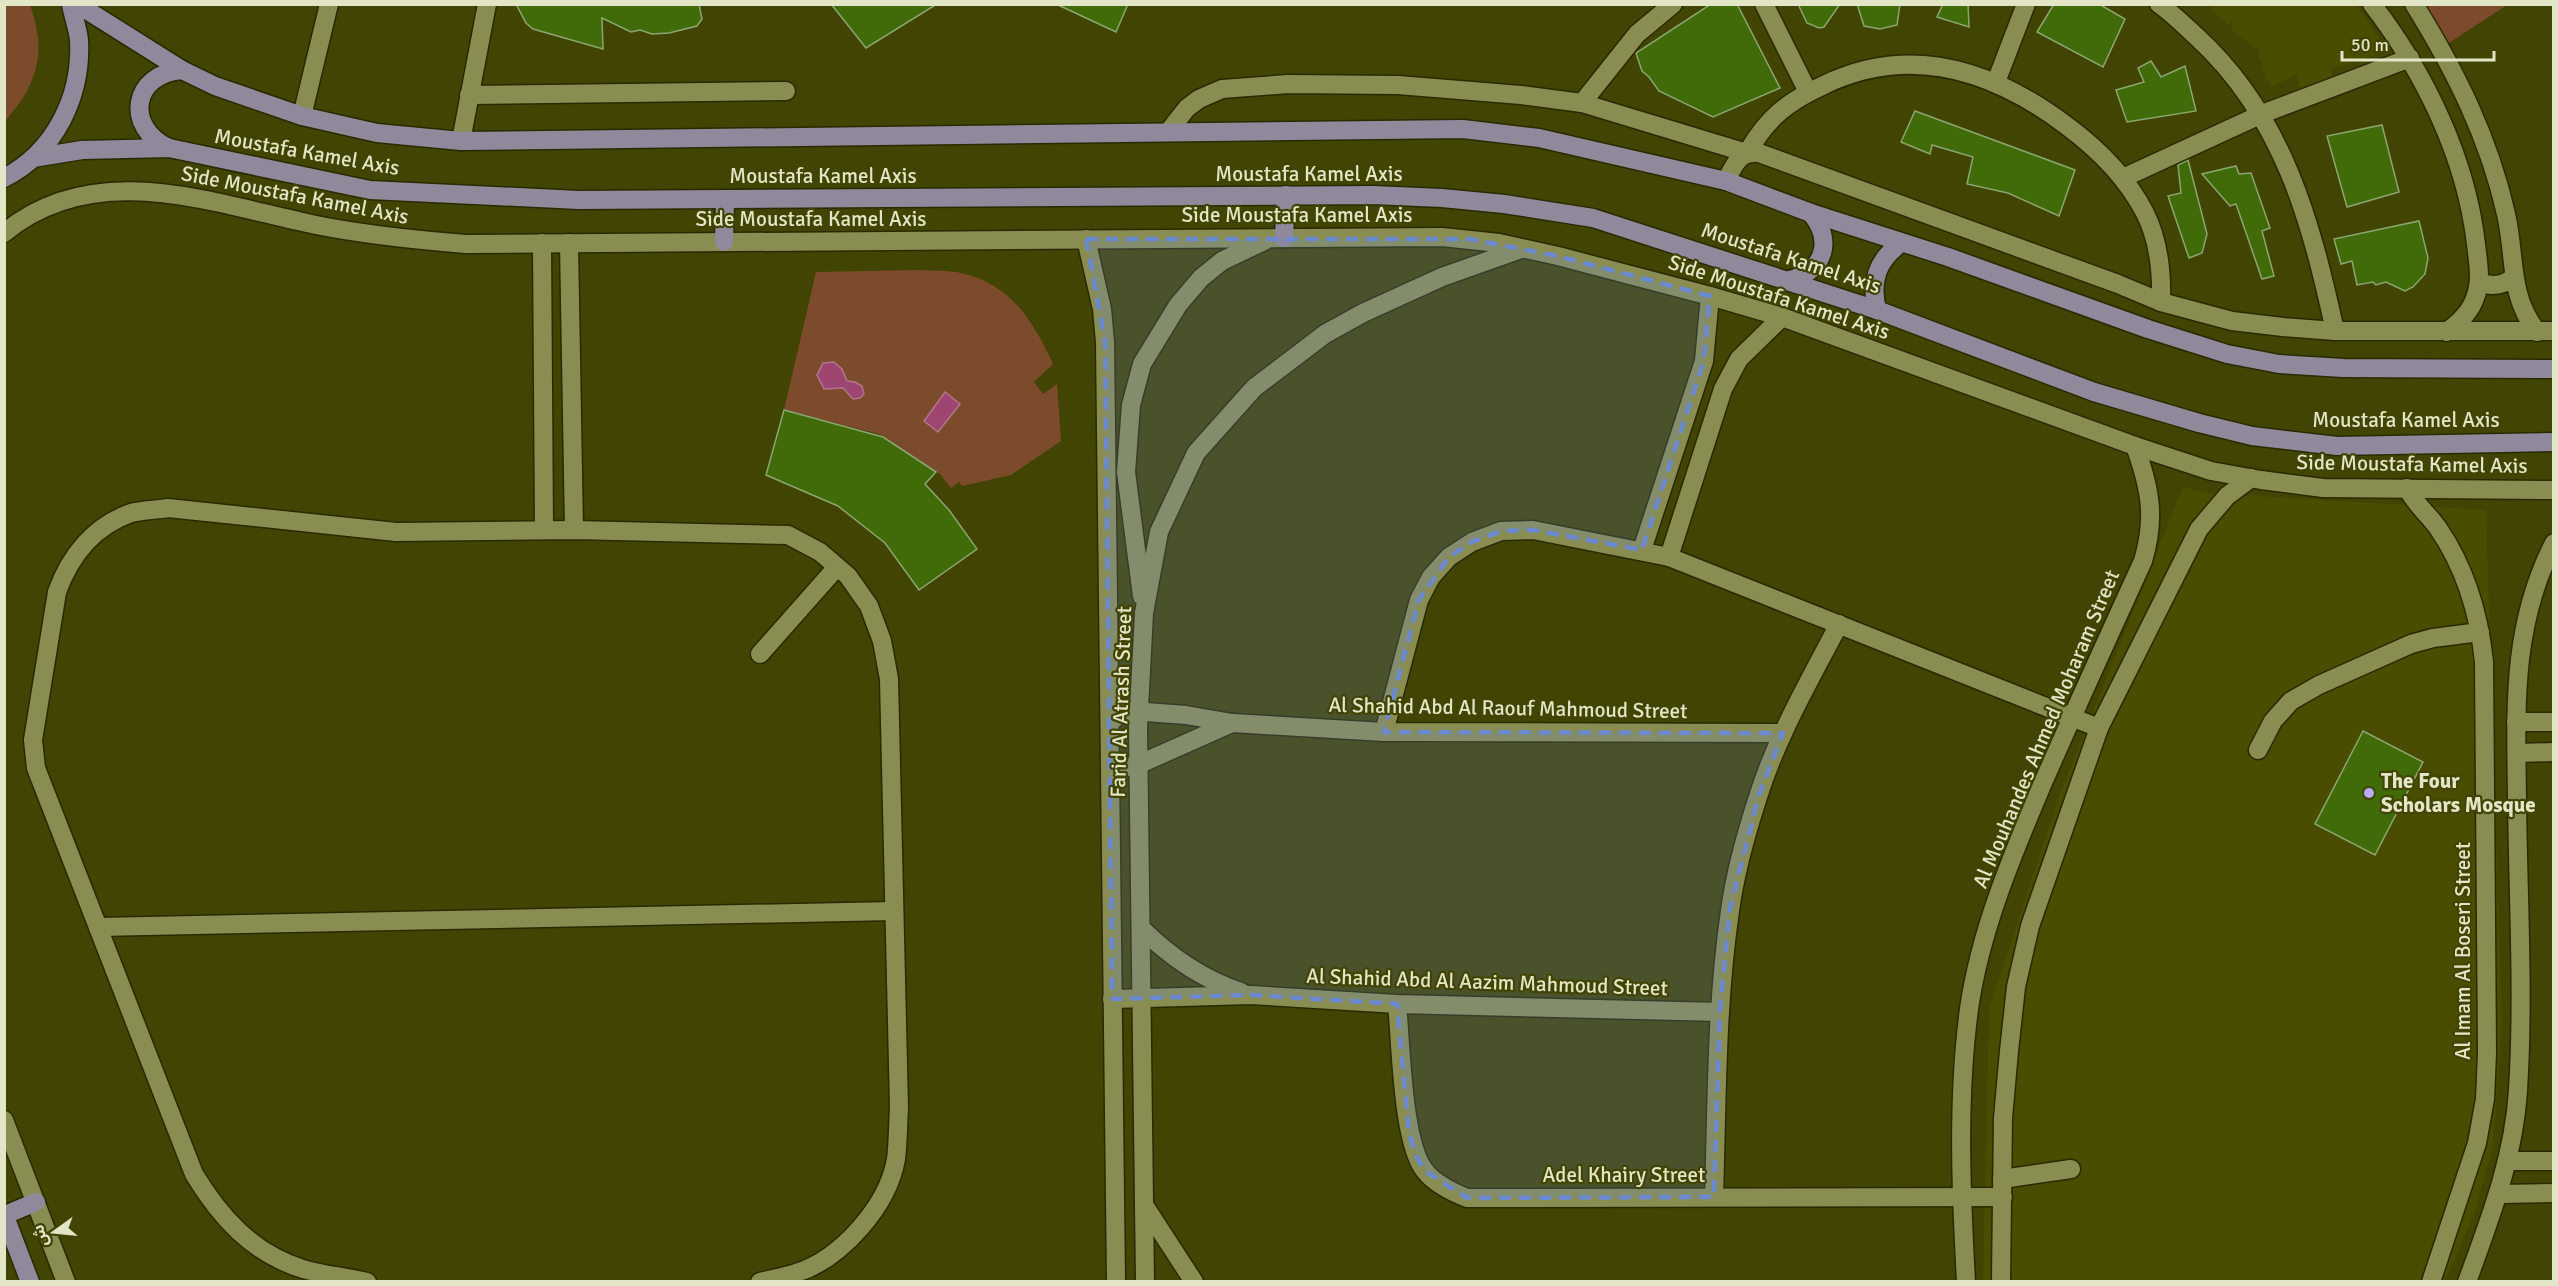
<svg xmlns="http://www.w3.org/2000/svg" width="2558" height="1286" font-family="Signika,'Noto Sans Arabic',sans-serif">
<rect width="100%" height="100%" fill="#424403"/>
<g fill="#4a4c00">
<polygon points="2210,5 2356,5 2388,51 2332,68 2332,81 2301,89 2296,75 2271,87 2268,80 2264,82 2266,75 2261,67 2263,63 2258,56 2260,52 2230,28 2234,22 2232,21 2228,25 2211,10 2214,8"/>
<polygon points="2183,487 2209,493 2486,510 2502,1021 2493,1146 2474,1215 2445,1281 1983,1282 1989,1010 2059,796"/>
</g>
<g fill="#7c4b2c">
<path d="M5 4 30 5C47 52 38 84 5 121Z"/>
<polygon points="2414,5 2507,5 2441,48"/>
<path d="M919 270C932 271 948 270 961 273 1011 284 1033 321 1053 364L1034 382 1043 394 1057 384 1061 441 1011 475 962 486 959 482 951 488 940 474 879 434 784 410 816 272Z"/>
</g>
<g fill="#9e4671" stroke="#b2768a" stroke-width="1.5">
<polygon points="834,362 842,369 847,381 855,382 862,386 864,394 860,398 853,399 843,388 824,389 817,375 823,363"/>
<polygon points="945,392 960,404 938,432 924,421"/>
</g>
<g fill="#416a09" stroke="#8aa772" stroke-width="1.5">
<polygon points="516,4 699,4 702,19 697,26 669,33 652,34 640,30 631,32 602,18 603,49 533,29 526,23"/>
<polygon points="831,4 937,4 866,48"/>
<polygon points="1056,4 1128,4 1116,32"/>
<polygon points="1711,4 1737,4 1780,88 1713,117 1659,91 1649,77 1642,71 1636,53"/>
<polygon points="1798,4 1840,4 1824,27 1819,28 1807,23"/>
<polygon points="1857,4 1900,4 1897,25 1880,29 1864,26"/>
<polygon points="1943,4 1968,4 1969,27 1937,17"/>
<polygon points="2054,4 2099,4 2125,19 2103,67 2037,32"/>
<polygon points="2151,61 2161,77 2185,66 2196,111 2127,122 2116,90 2144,82 2138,68"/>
<polygon points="1915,111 2075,170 2059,216 2008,193 1967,184 1973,157 1932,145 1930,154 1901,142"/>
<polygon points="2382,125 2399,192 2347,207 2327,136"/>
<polygon points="2188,160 2207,234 2202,253 2189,258 2168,196 2181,193 2178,165"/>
<polygon points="2236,166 2239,174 2251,173 2270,228 2262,231 2274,276 2262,279 2236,204 2230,206 2202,174"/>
<polygon points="2419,221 2428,258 2425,274 2413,287 2405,291 2386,282 2376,285 2373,282 2357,285 2352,261 2341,264 2334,239"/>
<polygon points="784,410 883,437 936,472 925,484 949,510 977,549 919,590 885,543 838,506 766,475"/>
<polygon points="2363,731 2423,762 2375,855 2315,824"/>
</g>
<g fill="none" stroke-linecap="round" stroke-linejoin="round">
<g stroke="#292a00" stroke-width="21">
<g id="minor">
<polyline points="1764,4 1808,92"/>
<path d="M2159 4C2173 14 2185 26 2197 37 2283 116 2311 221 2335 331"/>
<path d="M2372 4C2425 73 2466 158 2476 244 2478 263 2482 280 2475 298 2470 313 2459 323 2446 332"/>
<path d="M2414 4C2455 70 2489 138 2506 214 2516 257 2508 294 2537 332"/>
<polyline points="1996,82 2026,4"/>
<polyline points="469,95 786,91"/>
<polyline points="1582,103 1637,34 1673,4"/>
<polyline points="302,116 329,4"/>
<path d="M1168 132 1187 108 1199 99 1222 89 1288 84 1398 85 1521 95 1582 103 1747 153C1768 117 1787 102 1824 85 1911 43 1994 71 2067 126 2098 149 2127 178 2145 213 2159 241 2162 272 2161 302"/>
<polyline points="461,141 487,4"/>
<polyline points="2123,178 2262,114 2410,58"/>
<path d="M1726 181C1734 166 1738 151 1759 153L2118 284 2161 302 2232 321 2283 327 2335 331H2554"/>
<path d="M4 233C96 157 214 204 316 225 366 235 416 240 466 244L1442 237 1499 243 1558 256 1710 296 1782 317 2135 446 2211 471 2261 480 2323 488 2554 490"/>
<polyline points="1086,239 1102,309 1105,342 1116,1282"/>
<polyline points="542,243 544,530"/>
<polyline points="569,243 574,530"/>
<path d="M2479 282C2492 287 2503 286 2514 277"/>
<path d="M2407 488C2415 504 2428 514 2438 528 2466 569 2479 613 2484 662L2487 1053 2485 1099 2477 1143 2431 1282"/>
<polyline points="1642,550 1704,361 1710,296"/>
<polyline points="1669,557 1723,389 1739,359 1782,317"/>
<polyline points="1142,596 1126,472 1131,405 1142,364 1178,305 1201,278 1222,261 1264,241"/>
<polyline points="760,654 837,567"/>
<polyline points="2516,722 2554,722"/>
<polyline points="1110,723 1119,714 1132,711 1186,715 1232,723 1384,732 1783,733"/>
<polyline points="1384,732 1419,600 1431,577 1449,557 1472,542 1501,531 1533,530 1669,557 2099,728"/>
<polyline points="2258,750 2273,721 2291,701 2319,685 2411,644 2433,638 2480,632"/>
<polyline points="2517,753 2554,752"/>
<polyline points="1110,758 1120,766 1133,767 1232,723"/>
<polyline points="98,927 894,911"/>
<path d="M1141 928C1170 957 1202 979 1241 992"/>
<polyline points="1112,999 1251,995 1397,1004 1720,1012"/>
<path d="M1397 1004C1401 1043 1402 1143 1425 1171 1435 1184 1452 1192 1467 1198L2003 1197"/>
<polyline points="4,1120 66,1282"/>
<polyline points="2507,1161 2554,1161"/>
<polyline points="2002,1179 2071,1169"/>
<polyline points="2499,1194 2554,1193"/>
<path d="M1714 1197C1717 1102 1716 1006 1730 911 1735 873 1746 834 1758 797 1777 736 1810 680 1839 624"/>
<polyline points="1144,1205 1194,1282"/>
<path d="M367 1282C346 1277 323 1275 303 1269 252 1253 220 1217 194 1174L36 768 33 740 57 592C70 556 94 526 131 513 142 510 156 510 168 508L396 532 574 530 788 535 820 552 848 576 869 606 882 641 889 679 899 1108C898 1125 898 1143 896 1159 888 1206 841 1259 796 1273 784 1277 771 1279 760 1282"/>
<polyline points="1145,1282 1138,728 1144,613 1159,532 1196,453 1254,388 1325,334 1363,313 1442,277 1521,249"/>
<path d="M1966 1282C1961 1191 1957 1099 1969 1009 1980 931 2012 856 2042 785 2075 710 2109 635 2143 561 2156 517 2150 488 2135 446"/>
<polyline points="2001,1282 2003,1118 2009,1051 2016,987 2030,926 2099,728 2199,529 2227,496 2251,478"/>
<path d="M2467 1282C2490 1219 2514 1157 2518 1090 2524 996 2518 895 2517 800 2516 709 2511 627 2554 543"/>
</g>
</g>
<g stroke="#292a00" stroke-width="21">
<g id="major">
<polyline points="77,4 182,70 215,86 302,116 377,133 461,141 1463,129 1539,138 1726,181 1811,213 1948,257 2148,329 2227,354 2279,364 2343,368 2554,369"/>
<path d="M169 148C124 127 132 74 182 70"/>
<polyline points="33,158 82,150 169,148 370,190 579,200 1373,195 1442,198 1504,204 1593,218 1877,310 2094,392 2199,423 2252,436 2337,446 2554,442"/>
<path d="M4 178C55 152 82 96 79 40 78 29 73 16 71 4"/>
<polyline points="1284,238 1286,195"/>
<polyline points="724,242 725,199"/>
<path d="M1790 280C1824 271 1834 241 1811 213"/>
<path d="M1877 310C1870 282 1877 260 1901 243"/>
<polyline points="4,1214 30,1282"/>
<polyline points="5,1215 36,1202"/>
</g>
</g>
<use href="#minor" stroke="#898d52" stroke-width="18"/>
<use href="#major" stroke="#90899c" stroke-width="18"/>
</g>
<path fill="#6c8ad1" fill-opacity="0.2" stroke="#6c8ad1" stroke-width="4.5" stroke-dasharray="12 8" stroke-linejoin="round" d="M1086 239H1470L1558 256 1710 296 1704 361 1642 550 1533 530 1501 531 1472 542 1449 557 1419 600 1384 732 1783 733 1759 795 1730 909 1720 1012 1714 1197 1467 1198 1425 1171 1416 1156 1409 1134 1397 1004 1251 995 1112 999 1105 342Z"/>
<circle fill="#b8abf7" stroke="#424403" stroke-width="2" cx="2369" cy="793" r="6"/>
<g text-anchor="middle" stroke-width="4.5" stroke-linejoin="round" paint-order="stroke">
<g font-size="21" fill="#e2e5c6" stroke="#424403">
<text transform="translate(307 152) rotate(10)" y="7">Moustafa Kamel Axis</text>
<text x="1309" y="181">Moustafa Kamel Axis</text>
<text x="823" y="183">Moustafa Kamel Axis</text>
<text transform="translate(295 195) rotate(11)" y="7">Side Moustafa Kamel Axis</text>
<text x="1297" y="222">Side Moustafa Kamel Axis</text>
<text x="811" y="226">Side Moustafa Kamel Axis</text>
<text transform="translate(1791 258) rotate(18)" y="7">Moustafa Kamel Axis</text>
<text transform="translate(1779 297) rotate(18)" y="7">Side Moustafa Kamel Axis</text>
<text x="2406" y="427">Moustafa Kamel Axis</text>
<text transform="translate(2412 464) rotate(1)" y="7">Side Moustafa Kamel Axis</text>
<text transform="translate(1121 702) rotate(-88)" y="7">Farid Al Atrash Street</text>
<text transform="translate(1508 708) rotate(1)" y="7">Al Shahid Abd Al Raouf Mahmoud Street</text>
<text transform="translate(2046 729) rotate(-67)" y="7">Al Mouhandes Ahmed Moharam Street</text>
<text transform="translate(2463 951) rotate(-90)" y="7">Al Imam Al Boseri Street</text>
<text transform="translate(1487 982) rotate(2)" y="7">Al Shahid Abd Al Aazim Mahmoud Street</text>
<text x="1624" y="1182">Adel Khairy Street</text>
</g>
<g font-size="21" font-weight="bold" fill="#e2e5c6" stroke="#424403" text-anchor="start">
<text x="2381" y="788">The Four<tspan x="2381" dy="24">Scholars Mosque</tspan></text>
</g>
</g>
<rect width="2558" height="1286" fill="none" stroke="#e2e5c6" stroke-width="12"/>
<g transform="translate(54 1232) rotate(255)" stroke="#424403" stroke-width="4.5" paint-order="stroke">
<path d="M0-4.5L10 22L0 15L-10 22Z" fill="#e2e5c6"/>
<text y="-9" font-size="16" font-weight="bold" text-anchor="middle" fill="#e2e5c6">ش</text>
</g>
<path d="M2342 51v9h152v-9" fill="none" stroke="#e2e5c6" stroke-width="3"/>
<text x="2351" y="51" font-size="18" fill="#e2e5c6" stroke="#424403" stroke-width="4.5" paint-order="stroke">50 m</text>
</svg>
